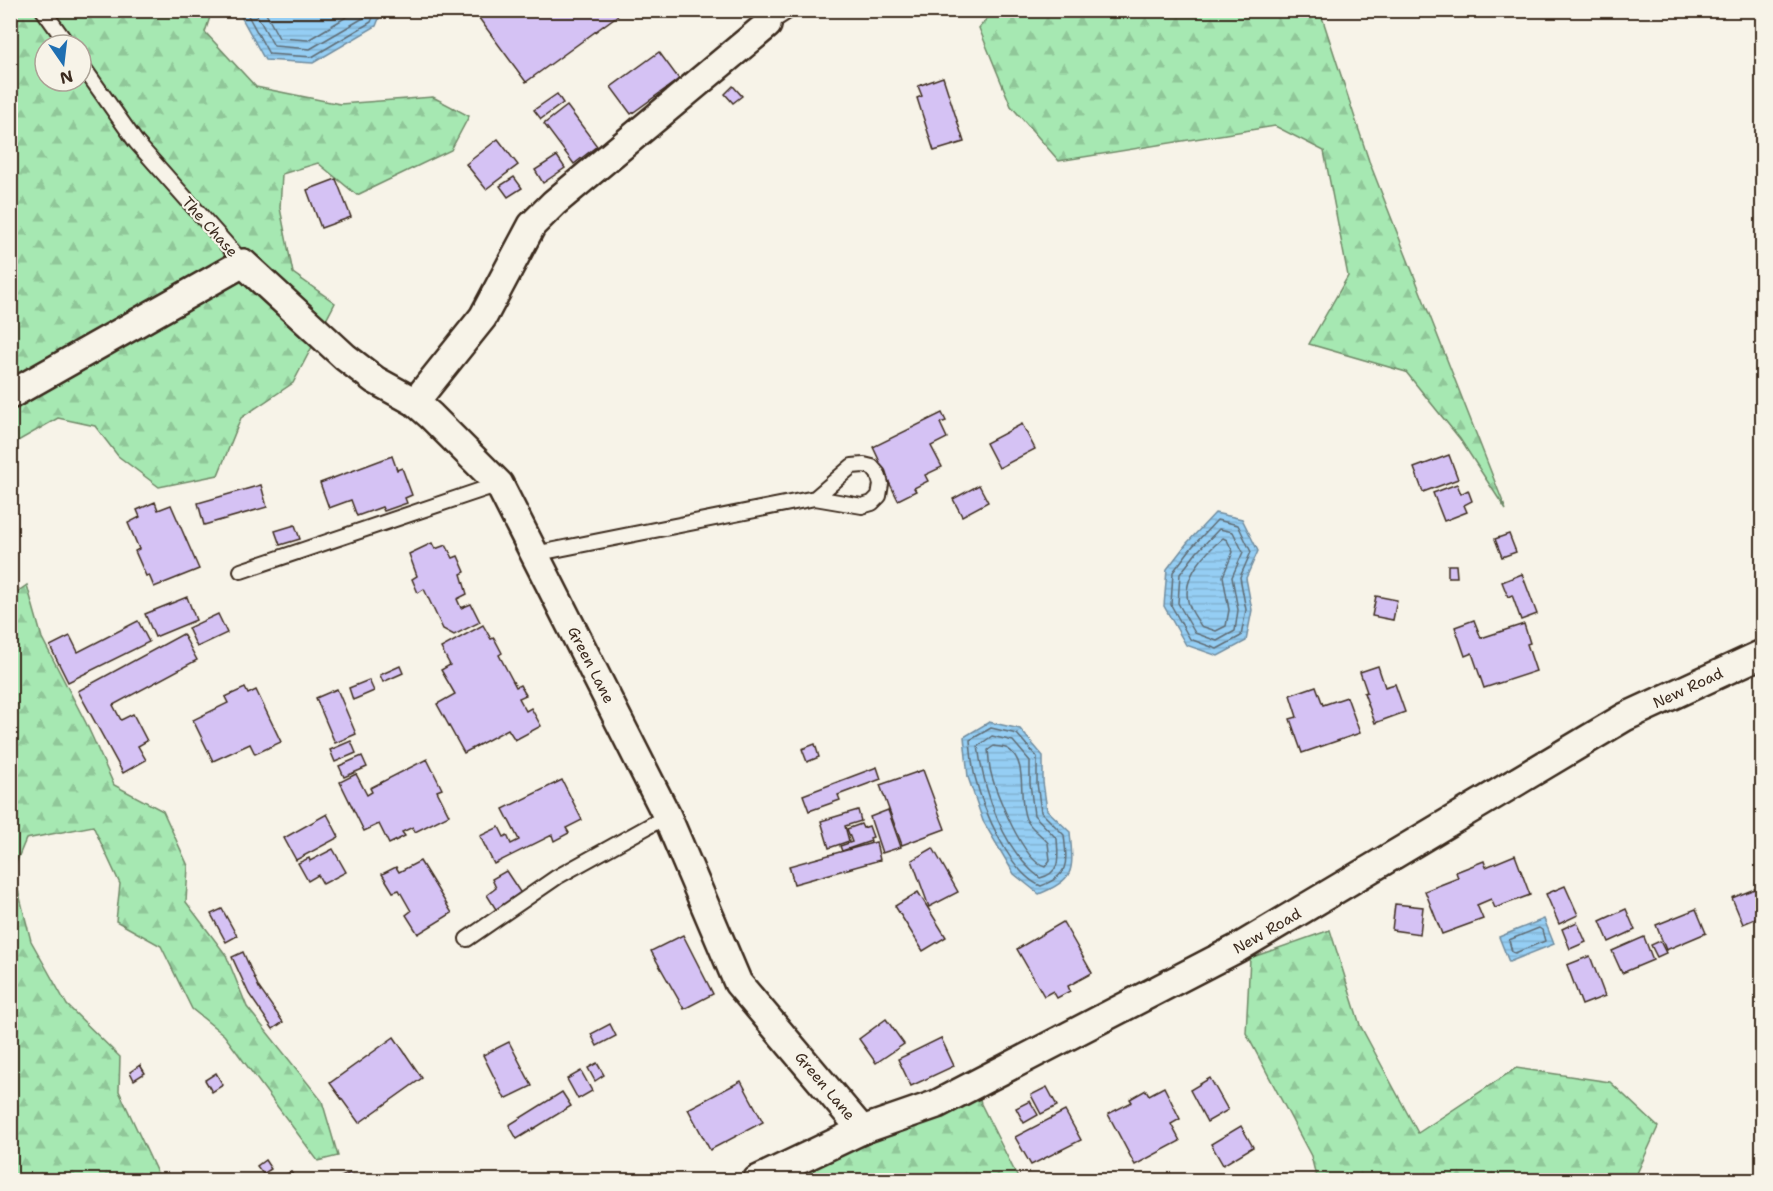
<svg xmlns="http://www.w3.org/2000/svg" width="1773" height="1191" font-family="'Shantell Sans',sans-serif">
<defs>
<pattern id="forest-firs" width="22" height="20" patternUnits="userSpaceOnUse" patternTransform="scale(1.5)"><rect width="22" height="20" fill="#a6e8b2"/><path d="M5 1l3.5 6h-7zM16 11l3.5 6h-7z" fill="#90c799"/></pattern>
<pattern id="water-rules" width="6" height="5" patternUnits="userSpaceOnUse" patternTransform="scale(1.5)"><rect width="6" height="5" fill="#95cef4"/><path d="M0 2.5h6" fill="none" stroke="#81b1d1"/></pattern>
</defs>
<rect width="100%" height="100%" fill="#f7f3e8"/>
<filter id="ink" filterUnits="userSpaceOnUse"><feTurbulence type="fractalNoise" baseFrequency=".0167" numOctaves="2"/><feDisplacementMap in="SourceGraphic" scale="12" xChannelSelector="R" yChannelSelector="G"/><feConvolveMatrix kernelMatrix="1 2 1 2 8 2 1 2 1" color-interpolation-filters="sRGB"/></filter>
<g filter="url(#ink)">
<g fill="url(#forest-firs)" stroke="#708968" stroke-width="1.5" fill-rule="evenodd">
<polygon points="994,10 1320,11 1369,161 1506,510 1460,439 1406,372 1309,344 1348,276 1324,151 1275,126 1059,161 1011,106 979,28"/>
<path d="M11 11H212L205 32 256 87 340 104 433 97 469 116 451 150 357 195 318 163 282 174 280 208 293 273 335 303 293 383 241 418 218 475 159 487 118 456 95 426 58 418 11 445ZM45 45H81V81H45Z"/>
<polygon points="27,585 42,638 86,723 114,785 163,811 188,866 186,902 226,955 247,1007 322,1101 338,1156 318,1161 224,1035 192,1009 161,946 116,921 120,884 93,826 26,839 13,870 31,941 67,1005 120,1057 119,1091 159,1177 155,1180 11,1180 10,597"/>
<polygon points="1330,930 1360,1025 1418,1133 1516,1068 1610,1082 1658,1127 1634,1180 1317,1180 1311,1156 1246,1033 1250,958"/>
<polygon points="977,1083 981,1104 1019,1180 757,1180"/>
</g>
<g fill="url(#water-rules)" stroke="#718c9e" stroke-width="1.5">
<polygon points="238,11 382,11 376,26 313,63 265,60"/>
<polygon points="1215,513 1242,519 1258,551 1246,578 1252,610 1246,641 1218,656 1186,645 1164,606 1167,569 1187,543"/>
<path d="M989 722 1020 729 1043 756V782L1047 810 1070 832C1073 869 1077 879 1039 894L1014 874 983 821 968 777 964 737Z"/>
<polygon points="1544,919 1554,944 1509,962 1499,937"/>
</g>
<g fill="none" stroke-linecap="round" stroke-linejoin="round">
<g stroke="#5f6c74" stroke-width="1.5">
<polyline points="245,10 269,54 312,57 371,22 376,10"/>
<polyline points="254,10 274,46 310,49 365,17 368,10"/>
<polyline points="264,10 279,38 308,40 358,10"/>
<polygon points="1217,520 1238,525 1251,552 1240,577 1246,610 1241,636 1217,649 1190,639 1171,605 1173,572 1192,547"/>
<polygon points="1219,529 1233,532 1243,552 1232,577 1238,610 1235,631 1217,641 1195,633 1178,603 1180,574 1197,552"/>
<path d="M1223 538 1227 540 1233 552 1223 576 1229 610 1226 626 1216 631 1201 626C1197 619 1189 609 1188 601 1182 577 1206 552 1223 538Z"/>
<path d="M991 728 1017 734 1037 757V783L1041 812 1064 835C1067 863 1070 875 1041 886 1010 874 983 809 975 777 972 766 971 752 970 740Z"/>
<path d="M992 736 1013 741 1030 761V783L1034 815 1057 839C1058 857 1062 873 1040 878 1002 849 984 791 978 746Z"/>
<path d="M994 746C998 747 1004 747 1008 749 1029 762 1017 798 1026 819 1031 829 1042 835 1048 843L1050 860 1045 867C1024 862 996 794 991 773 989 766 989 757 988 750Z"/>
<polygon points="1539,928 1542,930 1545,941 1515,953 1512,952 1509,940"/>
</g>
</g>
<g fill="#d5c2f4" stroke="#3b2a1e" stroke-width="1.5">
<polygon points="473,10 625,10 526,82"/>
<polygon points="659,52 679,79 631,114 611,87"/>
<polygon points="943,77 964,142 934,151 917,98 922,96 918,86"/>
<polygon points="733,86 742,96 733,103 725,94"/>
<polygon points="557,94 563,103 541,119 534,110"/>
<polygon points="567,106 597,146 574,164 544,124"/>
<polygon points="498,139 518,165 486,189 466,164"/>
<polygon points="557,156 565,168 543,183 535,170"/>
<polygon points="514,177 522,188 508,197 500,186"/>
<polygon points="336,179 351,217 321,228 307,190"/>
<polygon points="942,413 946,421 940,423 947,438 931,446 942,467 925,475 928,481 914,488 916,491 898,500 886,476 882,477 876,465 880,462 873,447"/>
<polygon points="1022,424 1035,449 999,468 986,443"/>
<polygon points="1449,455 1458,479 1423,492 1414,468"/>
<polygon points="392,456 397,470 402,468 412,495 405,498 407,503 384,511 382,507 357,516 351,500 329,508 320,483"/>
<polygon points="1457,484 1461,494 1468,490 1472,501 1464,505 1467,512 1444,521 1433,493"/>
<polygon points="261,485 267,507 204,525 198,503"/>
<polygon points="979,485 988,502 962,516 953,499"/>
<polygon points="155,502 158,510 171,505 199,569 154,587 149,575 146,576 135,551 139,549 128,523 140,517 137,510"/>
<polygon points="295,525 300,539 280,545 275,531"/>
<polygon points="1509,534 1516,552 1502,557 1495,539"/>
<polygon points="432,543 435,549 446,545 453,558 458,556 465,572 461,574 467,594 457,599 461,608 471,604 480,622 454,635 443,629 424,589 418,593 412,579 417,576 409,554"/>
<polygon points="1448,565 1456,565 1457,577 1448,577"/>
<polygon points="1522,574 1537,614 1521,620 1512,595 1508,597 1502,582"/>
<polygon points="1376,596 1397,600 1393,620 1372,616"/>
<polygon points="187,597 196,620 155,637 145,614"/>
<polygon points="218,614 227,633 197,647 188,628"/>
<polygon points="1474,620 1481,638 1524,624 1530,643 1527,644 1536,671 1484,688 1472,653 1465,656 1455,627"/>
<polygon points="138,621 149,642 68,682 50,646 70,636 78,652"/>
<polygon points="483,625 491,639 494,638 502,653 499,655 516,687 520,685 526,695 519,698 526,711 531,708 541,726 515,740 508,729 464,753 437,704 455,694 441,670 450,665 441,648"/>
<polygon points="183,634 197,660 113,705 121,720 133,714 147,741 138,746 146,760 123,773 78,691"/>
<polygon points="400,666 403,673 383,682 380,675"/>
<polygon points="1378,666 1385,687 1395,684 1405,712 1375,723 1364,693 1367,692 1360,672"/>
<polygon points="369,680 374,691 353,700 349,688"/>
<polygon points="1316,686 1323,705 1347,697 1360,733 1302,753 1290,719 1297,717 1290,695"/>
<polygon points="245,688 248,694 256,690 281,742 255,754 250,744 213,761 193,720 228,703 225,697"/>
<polygon points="337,689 356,734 335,743 316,698"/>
<polygon points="351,741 356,753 335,762 330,750"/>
<polygon points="815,744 819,757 807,762 802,749"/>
<polygon points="362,756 367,767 344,777 339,766"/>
<polygon points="427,759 442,789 437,791 449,815 415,832 413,827 402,832 405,836 389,844 379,824 364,831 340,782 356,774 367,795 372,792 370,788"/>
<polygon points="877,767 881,779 838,795 840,800 809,811 803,795"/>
<polygon points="923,770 945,829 902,845 880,785"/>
<polygon points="562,780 582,820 566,828 569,833 554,841 552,835 494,864 480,836 499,827 504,837 507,835 511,844 519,840 503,809"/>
<polygon points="858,810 861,821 845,826 849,841 829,848 821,821"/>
<polygon points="888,810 901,847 882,853 870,817"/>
<polygon points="327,814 339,837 296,860 284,838"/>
<polygon points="861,824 863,828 869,826 873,837 870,838 871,841 842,851 840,846 852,842 847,829"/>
<polygon points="876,842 880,860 794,884 789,866"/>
<polygon points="933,848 958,892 929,907 912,860"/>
<polygon points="333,849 346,872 323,884 318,875 308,881 298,863 309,858 310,861"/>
<polygon points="1515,855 1530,895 1495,908 1491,899 1477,905 1483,919 1442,934 1425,891 1458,878 1456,872 1484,861 1486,867"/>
<polygon points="420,861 452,913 418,934 406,915 411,911 399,890 393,892 382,874 396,867 399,872"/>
<polygon points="506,871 522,895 497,911 487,895 496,888 492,879"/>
<polygon points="1565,886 1578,915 1559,924 1546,894"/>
<polygon points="1762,886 1762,916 1743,924 1732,898"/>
<polygon points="918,892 946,937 923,951 895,906"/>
<polygon points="1395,904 1423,907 1420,934 1392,930"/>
<polygon points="222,909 237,936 226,942 211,914"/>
<polygon points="1626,909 1635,930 1609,942 1600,921"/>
<polygon points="1696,909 1706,933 1666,950 1656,925"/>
<polygon points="1063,922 1092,973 1068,986 1070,991 1057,998 1053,991 1044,996 1017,949"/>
<polygon points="1577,922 1586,942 1570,949 1562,929"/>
<polygon points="683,935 713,994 684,1009 651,951"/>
<polygon points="1644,937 1653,960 1622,973 1612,951"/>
<polygon points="1660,941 1666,953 1657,957 1651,945"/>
<polygon points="243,952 259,988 283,1022 273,1029 249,994 232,957"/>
<polygon points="1590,956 1605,996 1582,1005 1567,965"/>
<polygon points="886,1019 904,1044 876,1063 859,1039"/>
<polygon points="610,1024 616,1036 597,1046 591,1034"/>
<polygon points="394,1037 422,1078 359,1123 330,1083"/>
<polygon points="941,1038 954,1066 911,1086 898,1059"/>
<polygon points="509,1042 532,1086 505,1099 483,1055"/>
<polygon points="597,1063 604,1075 595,1081 588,1068"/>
<polygon points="140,1065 145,1073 134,1080 130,1072"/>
<polygon points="581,1071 592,1091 578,1099 567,1079"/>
<polygon points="216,1073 223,1085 212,1092 205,1080"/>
<polygon points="1210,1078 1228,1110 1207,1122 1190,1090"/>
<polygon points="741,1081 763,1122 710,1150 688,1109"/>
<polygon points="1047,1087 1057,1106 1041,1114 1031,1095"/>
<polygon points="1164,1087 1180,1119 1171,1124 1180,1141 1135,1165 1108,1114 1132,1102 1130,1099 1146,1090 1149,1095"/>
<polygon points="562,1092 571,1106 517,1139 509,1125"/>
<polygon points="1030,1101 1038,1115 1024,1123 1016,1108"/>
<polygon points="1065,1111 1081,1140 1031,1165 1015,1137"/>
<polygon points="1241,1126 1253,1147 1223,1165 1211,1144"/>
<polygon points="265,1160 271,1169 263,1174 257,1166"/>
<polygon points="291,1172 296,1180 275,1180"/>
<polygon points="350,1173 354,1180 335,1180"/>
</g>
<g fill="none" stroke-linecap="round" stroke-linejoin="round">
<g stroke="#3b2a1e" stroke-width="18">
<g id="service">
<polyline points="43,10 68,45"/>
<polyline points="767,25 790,10"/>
<polyline points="81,64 136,142 243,263"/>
<polyline points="534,554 815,498 852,466 864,465 872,467 878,474 881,484 879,496 872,503 862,506 815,498"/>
<polyline points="241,571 499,484"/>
<polyline points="467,939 557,877 667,816"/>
</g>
</g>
<g stroke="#3b2a1e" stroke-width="32">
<g id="minor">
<polyline points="10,395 243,263 345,357 375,380 415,402 431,416 499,484 667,816 738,983 862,1130"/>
<polyline points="415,402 483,317 532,225 554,203 767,25"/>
<polyline points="757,1180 862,1130 937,1104 1238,948 1625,717 1762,654"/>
</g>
</g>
<use href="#service" stroke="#f7f3e8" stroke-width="14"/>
<use href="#minor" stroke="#f7f3e8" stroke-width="27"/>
</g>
</g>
<g text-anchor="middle" stroke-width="4.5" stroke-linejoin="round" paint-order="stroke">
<g font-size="15" fill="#3b2a1e" stroke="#f7f3e8">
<text transform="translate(210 227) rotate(48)" y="5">The Chase</text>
<text transform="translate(591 665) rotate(63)" y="5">Green Lane</text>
<text transform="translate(1688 688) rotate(-25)" y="5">New Road</text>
<text transform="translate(1267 931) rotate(-30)" y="5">New Road</text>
<text transform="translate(825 1086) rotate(50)" y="5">Green Lane</text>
</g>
</g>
<rect width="1773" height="1191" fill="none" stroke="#f7f3e8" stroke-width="36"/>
<rect x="18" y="18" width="1737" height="1155" fill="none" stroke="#3b2a1e" stroke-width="2" filter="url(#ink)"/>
<g transform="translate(63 63) rotate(166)"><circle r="28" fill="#f7f3e8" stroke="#aca397" stroke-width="1.5"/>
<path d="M0-4.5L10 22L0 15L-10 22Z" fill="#1f6fb2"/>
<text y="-9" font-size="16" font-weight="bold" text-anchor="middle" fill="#3b2a1e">N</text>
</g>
</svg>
